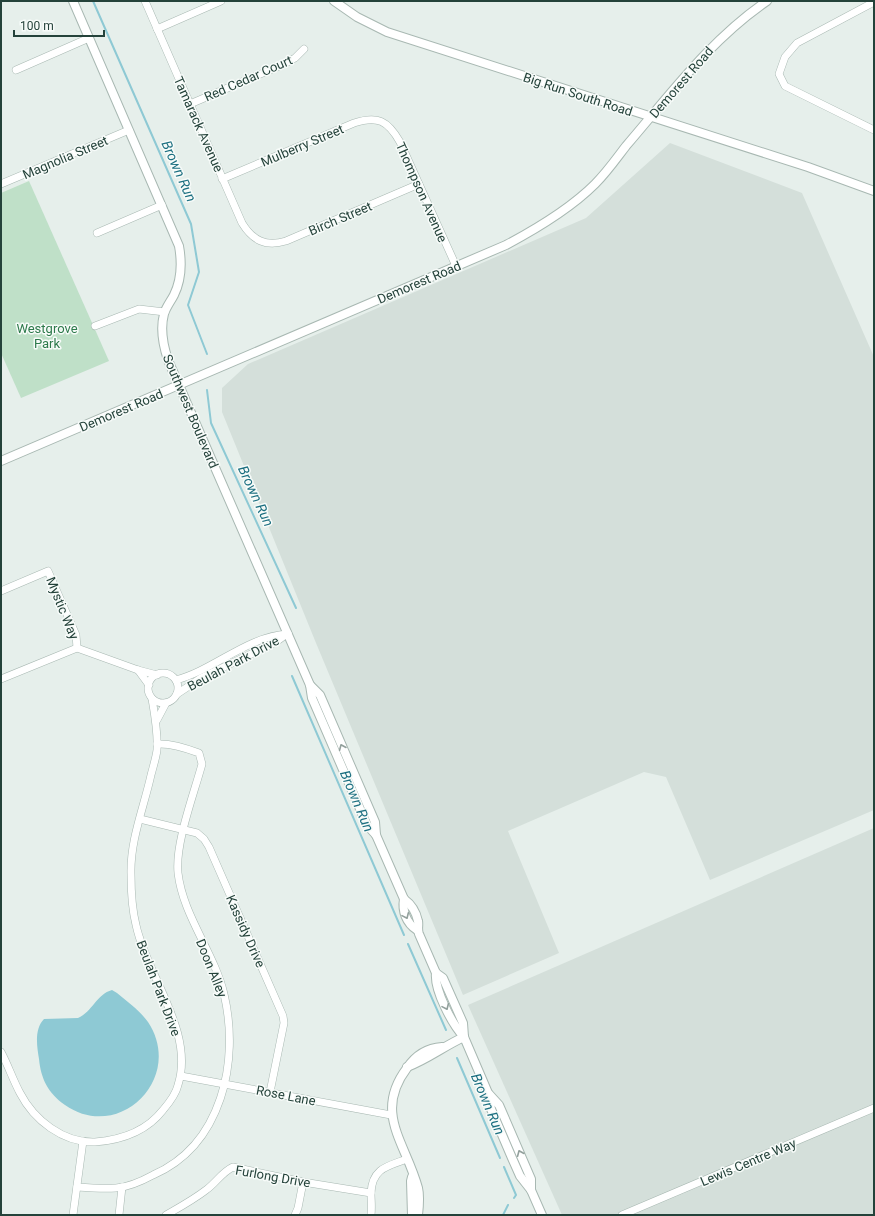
<svg xmlns="http://www.w3.org/2000/svg" width="875" height="1216" font-family="Roboto,sans-serif">
<rect width="100%" height="100%" fill="#e6efeb"/>
<g fill="#d4dfda">
<polygon points="670,143 802,193 874,357 874,810 710,880 666,777 644,772 508,831 559,953 463,995 316,643 222,412 222,388 248,364 586,218"/>
<polygon points="874,828 874,1215 562,1215 468,1005"/>
</g>
<polygon fill="#bfe0c8" points="29,181 109,361 21,398 1,353 1,193"/>
<path fill="#8ec9d4" d="M112 990 117 993C128 1002 140 1011 148 1022 185 1078 119 1143 65 1105 48 1093 41 1079 39 1059 37 1047 34 1029 44 1019L78 1018C92 1012 97 994 112 990Z"/>
<g fill="none" stroke-linecap="round" stroke-linejoin="round">
<g stroke="#8ec9d4" stroke-width="2">
<polyline points="93,1 191,224 199,272 188,305 207,354"/>
<polyline points="207,390 211,423 296,608"/>
<polyline points="292,676 404,935"/>
<polyline points="408,944 446,1030"/>
<polyline points="457,1058 500,1158"/>
<polyline points="504,1167 516,1195 514,1198"/>
<polyline points="503,1215 508,1205"/>
</g>
<g stroke="#a8b8b2" stroke-width="8">
<g id="minor">
<path d="M145 1 242 223C253 241 266 247 286 241L419 184"/>
<polyline points="874,2 797,43 785,57 779,74 785,86 874,130"/>
<polyline points="157,29 221,1"/>
<polyline points="16,70 89,38"/>
<polyline points="190,104 284,64 295,58 304,49"/>
<path d="M222 179 354 123C378 115 388 121 400 142L456 266"/>
<polyline points="1,184 129,130"/>
<polyline points="97,233 162,205"/>
<polyline points="95,326 139,309 165,312"/>
<polyline points="1,591 48,571 76,635 77,648"/>
<polyline points="138,670 149,685"/>
<circle cx="163" cy="688" r="15"/>
<polyline points="1,679 77,648 138,670 157,675"/>
<path d="M176 680C214 670 246 637 287 634"/>
<polyline points="177,694 201,678 276,642 288,633"/>
<polyline points="157,720 166,703"/>
<polyline points="140,819 197,833 204,839 209,847 283,1016 284,1023 270,1092"/>
<path d="M1 1052C8 1065 13 1080 20 1093 34 1120 63 1143 95 1142 121 1140 146 1132 163 1110 169 1103 176 1094 178 1085 195 1032 147 976 136 925 132 909 131 891 131 874 130 840 144 807 151 775 153 767 156 758 157 750 158 732 155 716 152 699"/>
<polyline points="181,1076 391,1115"/>
<path d="M77 1187C90 1188 103 1189 116 1188 129 1187 142 1181 153 1175 222 1145 240 1061 224 994 214 952 183 916 178 873 175 843 194 794 202 764L199 753C186 748 171 743 157 744"/>
<polyline points="73,1215 83,1141"/>
<polyline points="119,1215 122,1187"/>
<path d="M166 1215C180 1207 193 1200 206 1190 216 1183 222 1172 233 1167L303 1182 371 1193"/>
<polyline points="295,1215 298,1208 303,1182"/>
<path d="M371 1215C372 1207 371 1200 371 1193 372 1168 388 1166 407 1159"/>
<polyline points="622,1215 874,1108"/>
</g>
</g>
<g stroke="#a8b8b2" stroke-width="10">
<g id="tertiary">
<path d="M73 1 179 246C182 263 182 279 174 295 171 301 166 307 164 314 160 329 163 345 168 360L310 685 312 698 367 825 376 835"/>
<polyline points="334,1 357,17 387,32 808,167 874,191"/>
<path d="M1 461 506 245C538 228 570 209 595 184 607 172 616 159 626 146 670 95 710 40 767 1"/>
<path d="M310 685 320 695 375 822 376 835 404 899C411 904 416 912 418 921 419 925 417 929 419 934L436 973 443 978 463 1023 464 1037 488 1093 491 1109 512 1158 520 1176 531 1190 542 1215"/>
<path d="M404 899C402 911 406 923 417 930"/>
<path d="M436 973C434 990 452 1024 464 1037"/>
<path d="M407 1067C428 1059 444 1046 464 1037"/>
<polyline points="489,1094 499,1105 531,1179 531,1190"/>
<polyline points="412,1215 411,1181 412,1177"/>
<path d="M418 1215C419 1206 420 1196 418 1188 406 1143 373 1113 407 1068 415 1056 427 1048 442 1047"/>
</g>
</g>
<use href="#minor" stroke="#fff" stroke-width="7"/>
<use href="#tertiary" stroke="#fff" stroke-width="8"/>
</g>
<defs><path id="oneway-chevron" d="M-2-3.5L2.5 0L-2 3.5" fill="none" stroke-width="1.6" stroke-linecap="round" stroke-linejoin="round"/></defs>
<g stroke="#92a09c">
<use href="#oneway-chevron" transform="translate(342 747) rotate(-113)"/>
<use href="#oneway-chevron" transform="translate(406 916) rotate(66)"/>
<use href="#oneway-chevron" transform="translate(446 1007) rotate(66)"/>
<use href="#oneway-chevron" transform="translate(520 1153) rotate(-113)"/>
</g>
<g text-anchor="middle" stroke-width="3" stroke-linejoin="round" paint-order="stroke">
<g font-size="13" fill="#24423a" stroke="#f7fbf9">
<text transform="translate(248 78) rotate(-24)" y="5">Red Cedar Court</text>
<text transform="translate(681 82) rotate(-49)" y="5">Demorest Road</text>
<text transform="translate(578 94) rotate(18)" y="5">Big Run South Road</text>
<text transform="translate(199 124) rotate(66)" y="5">Tamarack Avenue</text>
<text transform="translate(302 145) rotate(-23)" y="5">Mulberry Street</text>
<text transform="translate(65 157) rotate(-23)" y="5">Magnolia Street</text>
<text transform="translate(422 192) rotate(66)" y="5">Thompson Avenue</text>
<text transform="translate(340 218) rotate(-23)" y="5">Birch Street</text>
<text transform="translate(419 282) rotate(-23)" y="5">Demorest Road</text>
<text transform="translate(121 410) rotate(-23)" y="5">Demorest Road</text>
<text transform="translate(191 411) rotate(67)" y="5">Southwest Boulevard</text>
<text transform="translate(63 608) rotate(68)" y="5">Mystic Way</text>
<text transform="translate(233 663) rotate(-28)" y="5">Beulah Park Drive</text>
<text transform="translate(246 931) rotate(66)" y="5">Kassidy Drive</text>
<text transform="translate(212 968) rotate(68)" y="5">Doon Alley</text>
<text transform="translate(159 988) rotate(69)" y="5">Beulah Park Drive</text>
<text transform="translate(286 1095) rotate(11)" y="5">Rose Lane</text>
<text transform="translate(748 1162) rotate(-23)" y="5">Lewis Centre Way</text>
<text transform="translate(273 1176) rotate(10)" y="5">Furlong Drive</text>
</g>
<g font-size="13" fill="#2d7a4b" stroke="#f7fbf9">
<text x="47" y="333">Westgrove<tspan x="47" dy="15">Park</tspan></text>
</g>
<g font-size="14" font-style="italic" fill="#1c6f80" stroke="#f7fbf9">
<text transform="translate(179 171) rotate(66)" y="5">Brown Run</text>
<text transform="translate(256 496) rotate(65)" y="5">Brown Run</text>
<text transform="translate(357 801) rotate(67)" y="5">Brown Run</text>
<text transform="translate(488 1104) rotate(67)" y="5">Brown Run</text>
</g>
</g>
<rect width="875" height="1216" fill="none" stroke="#24423a" stroke-width="4"/>
<path d="M14 30v6h90v-6" fill="none" stroke="#24423a" stroke-width="2"/>
<text x="20" y="30" font-size="12" fill="#24423a" stroke="#f7fbf9" stroke-width="3" paint-order="stroke">100 m</text>
</svg>
